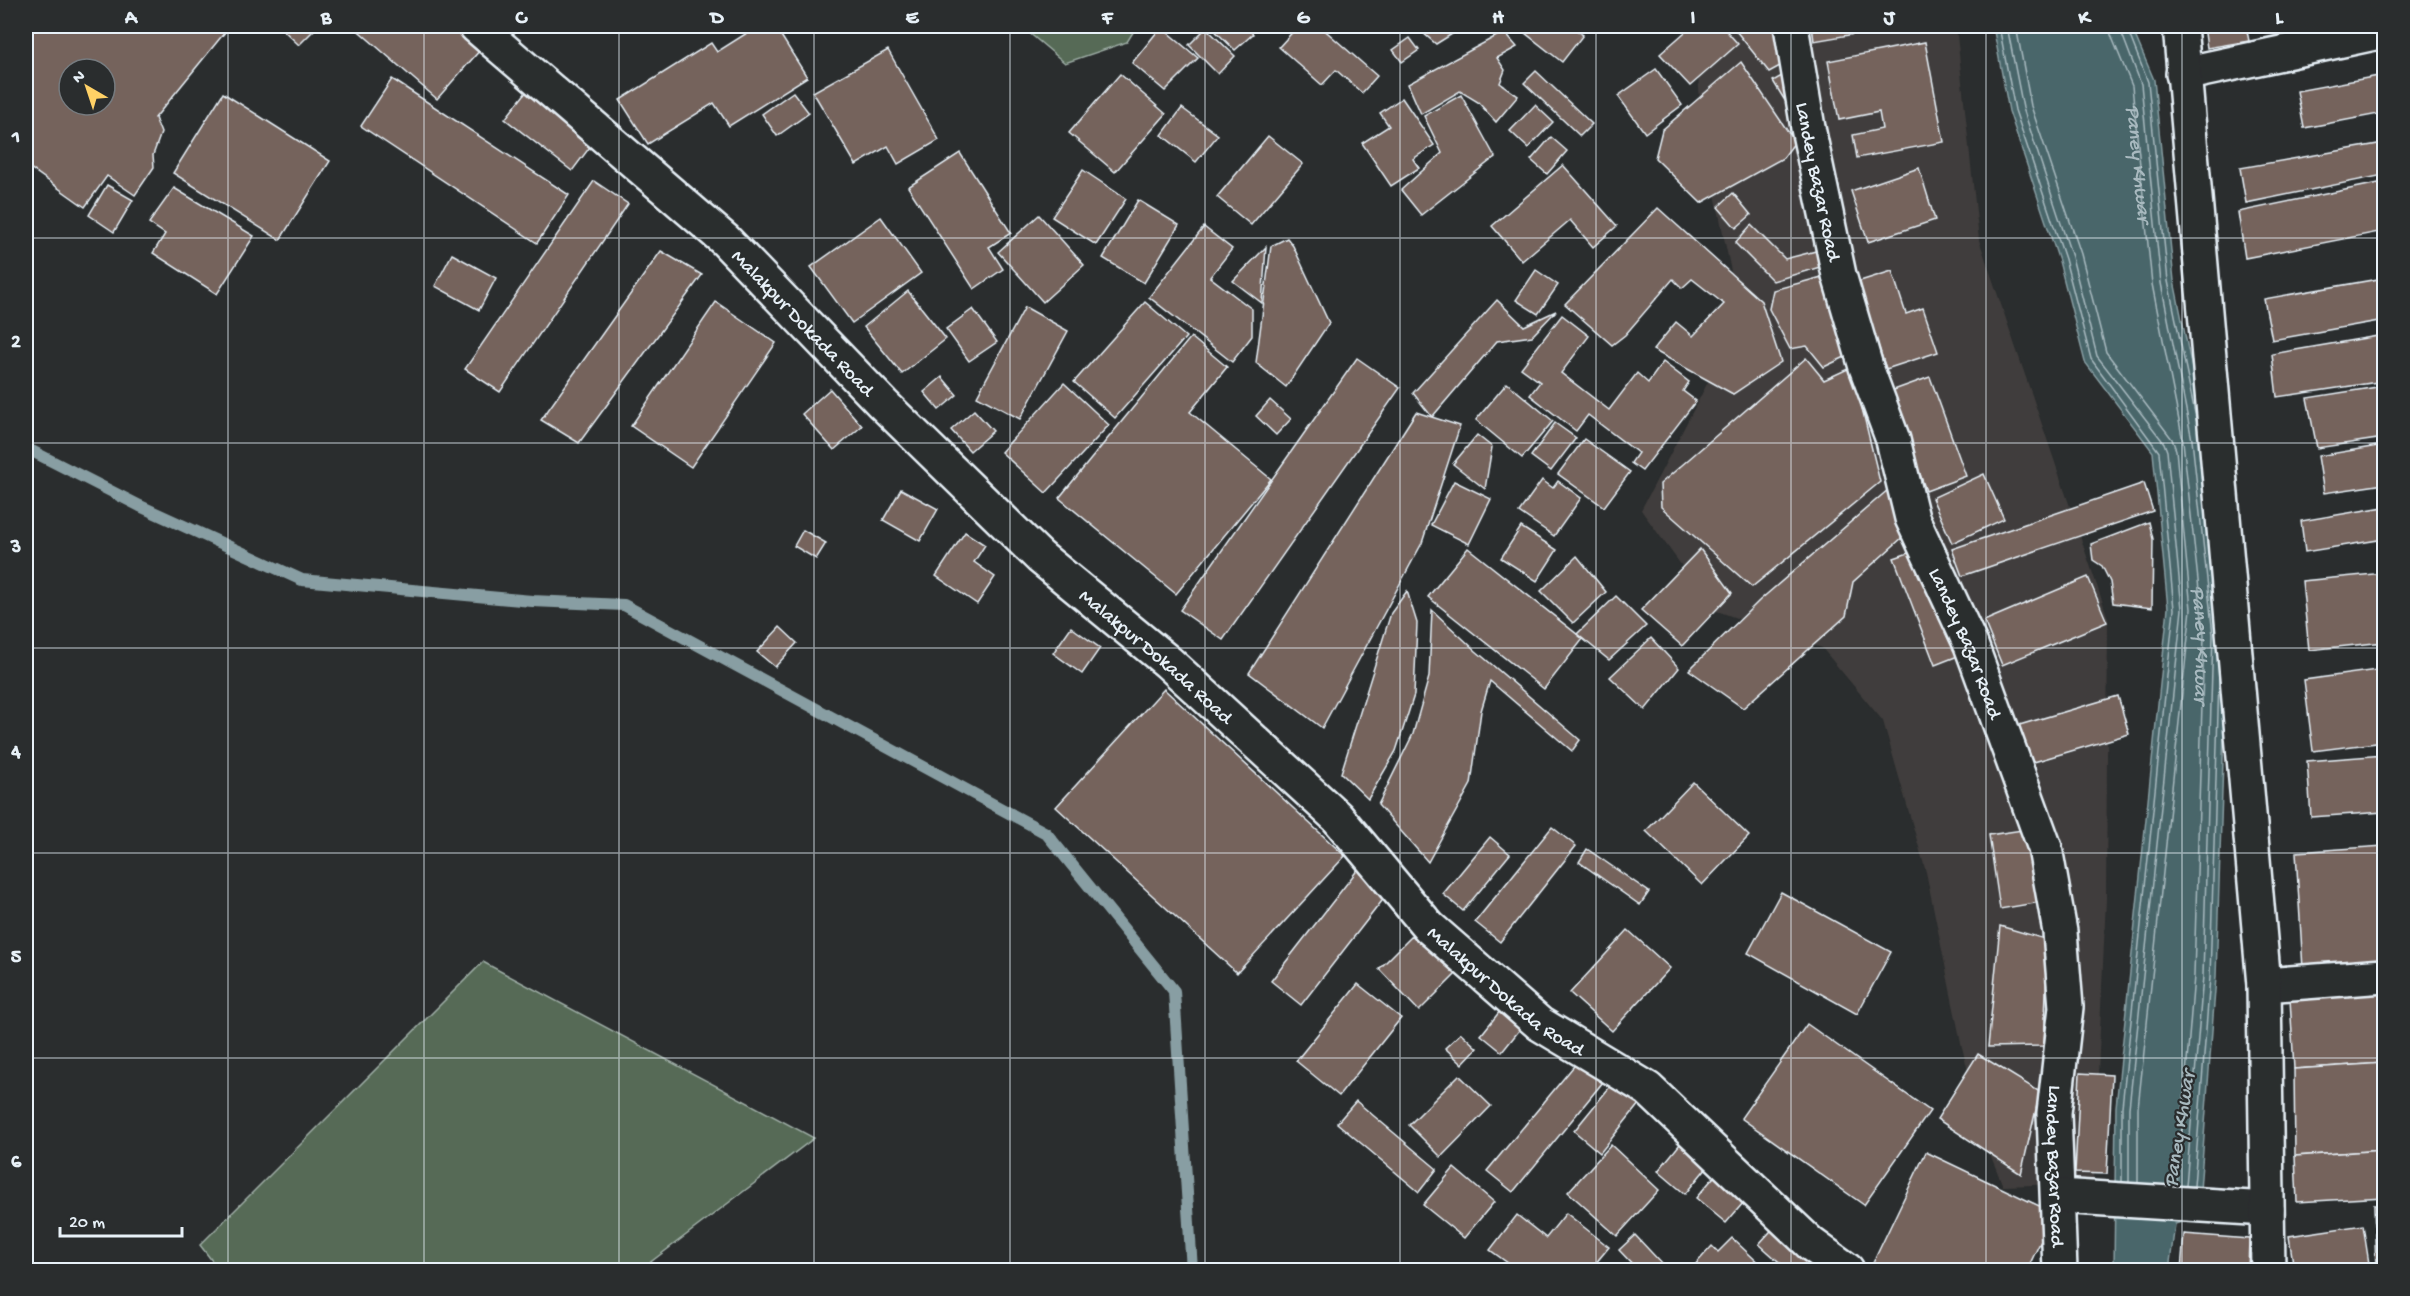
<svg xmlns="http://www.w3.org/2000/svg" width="2410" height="1296" font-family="'Gochi Hand',sans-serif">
<rect width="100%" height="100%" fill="#2a2d2e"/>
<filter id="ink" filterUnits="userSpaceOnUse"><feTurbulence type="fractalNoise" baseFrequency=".0167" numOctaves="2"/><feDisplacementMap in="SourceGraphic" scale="12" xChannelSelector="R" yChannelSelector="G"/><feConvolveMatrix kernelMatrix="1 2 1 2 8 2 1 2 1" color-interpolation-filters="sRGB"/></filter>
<g filter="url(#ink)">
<polygon fill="#403d3c" points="1694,26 1956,26 1979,240 2108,618 2106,899 2093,1183 2003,1186 1986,1144 1961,1043 1926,872 1883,721 1822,648 1714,610 1641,510 1741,319 1703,137"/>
<g fill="#566b56" stroke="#9faea7" stroke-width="1.5">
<polygon points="1021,26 1137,26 1127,42 1065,63"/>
<polygon points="483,962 814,1138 640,1270 219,1270 200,1245"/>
</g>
<polygon fill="#48666a" stroke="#889ea3" stroke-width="1.5" points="1993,26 2131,26 2154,80 2174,281 2206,437 2227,635 2216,977 2198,1217 2175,1224 2169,1270 2114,1270 2116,1107 2168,608 2153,452 2085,362 2059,261 2009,111"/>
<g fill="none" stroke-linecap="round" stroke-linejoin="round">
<g stroke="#a8b9bf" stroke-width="1.5">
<polyline points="1999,26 2015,110 2065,259 2091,359 2159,452 2174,609 2122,1107 2122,1182"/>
<polyline points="2007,26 2023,108 2072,257 2097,356 2164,443 2167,451 2182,609 2129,1108 2129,1182"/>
<polyline points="2016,26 2031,106 2081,254 2106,352 2172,439 2176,450 2191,609 2138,1108 2138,1183"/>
<path id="s1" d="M2110 26 2111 35 2132 86 2152 284 2183 441 2204 636 2194 976 2177 1185"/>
<polyline points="2119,26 2141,84 2161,283 2192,440 2213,635 2203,976 2186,1186"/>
<polyline points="2126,26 2148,82 2168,281 2197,423"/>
<polyline points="2194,1186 2210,977 2219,679"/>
</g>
<polyline stroke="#889ea3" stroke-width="12" points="26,448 140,506 302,580 532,601 624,605 1046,833 1174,991 1192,1270"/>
</g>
<g fill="#75635c" stroke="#e8f1f8" stroke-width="1.5" fill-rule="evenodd">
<path d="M26 26H230L155 118 161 133 153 155 154 167 135 195 107 176 85 207 26 165ZM69 69H105V105H69Z"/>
<polygon points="279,26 318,26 299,45"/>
<polygon points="353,26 453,26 481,49 437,99"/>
<polygon points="758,26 775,26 807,77 729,126 714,103 648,144 620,100 711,43 717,52"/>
<polygon points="1210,26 1245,26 1253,34 1235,50"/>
<polygon points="1298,26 1320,26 1377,76 1362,93 1336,70 1322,85 1279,47"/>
<polygon points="1415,26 1465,26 1436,44"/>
<polygon points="1516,26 1571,26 1583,35 1562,62"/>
<polygon points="1692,26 1722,26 1738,44 1690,86 1660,54"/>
<polygon points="1732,26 1784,26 1789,61 1769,72"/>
<polygon points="1812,26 1866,26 1867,32 1814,41"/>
<polygon points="2204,26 2246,26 2249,41 2207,48"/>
<polygon points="1161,27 1198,58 1165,91 1132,63"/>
<polygon points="1206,28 1235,56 1218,74 1189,45"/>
<polygon points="1504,32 1517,47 1497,58 1505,70 1500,83 1518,96 1496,122 1478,102 1460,91 1421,114 1408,84"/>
<polygon points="1410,38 1419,50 1402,62 1393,50"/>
<polygon points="1925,42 1944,142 1857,158 1853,135 1882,129 1879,112 1839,120 1828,61"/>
<polygon points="888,50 939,140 898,164 888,146 856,165 813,92"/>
<polygon points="1741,62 1795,142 1783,158 1701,203 1655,158 1662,130"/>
<polygon points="1656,69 1682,105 1645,133 1618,96"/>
<polygon points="1792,70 1790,109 1773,81"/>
<polygon points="1536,71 1592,124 1580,136 1524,83"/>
<polygon points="1120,74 1166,114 1115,172 1069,133"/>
<polygon points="2384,75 2384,113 2304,128 2297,91"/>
<polygon points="392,79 569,195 537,243 361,126"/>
<polygon points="527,91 593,143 572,171 505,119"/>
<polygon points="793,92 809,113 777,136 762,114"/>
<polygon points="223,93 330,161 280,240 173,173"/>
<polygon points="1461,95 1495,157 1421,215 1401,190 1442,153 1424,116"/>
<polygon points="1402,98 1434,145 1413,159 1419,168 1391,186 1362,143 1389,126 1380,113"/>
<polygon points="1535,105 1553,122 1528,148 1510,131"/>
<polygon points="1182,108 1218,135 1196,162 1162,135"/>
<polygon points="1268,136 1303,164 1251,225 1217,197"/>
<polygon points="1551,137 1567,151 1547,174 1531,160"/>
<polygon points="2384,143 2384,175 2246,203 2240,168"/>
<polygon points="960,153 1011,233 989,247 1003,269 974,289 908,187"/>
<polygon points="1563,165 1617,226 1593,247 1570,220 1522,261 1492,226"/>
<polygon points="1919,168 1935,220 1868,242 1851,191"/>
<polygon points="1083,170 1126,199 1096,245 1052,217"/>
<polygon points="594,181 628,204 500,392 465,369"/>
<polygon points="2384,182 2384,231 2245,258 2238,212"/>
<polygon points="107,185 133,200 114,232 89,215"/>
<polygon points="174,188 254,236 217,294 153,253 165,234 149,223"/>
<polygon points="1733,193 1751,215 1736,228 1718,207"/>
<polygon points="1138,200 1179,225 1144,283 1103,258"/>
<polygon points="1658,208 1761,301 1781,362 1733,394 1653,350 1676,322 1693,336 1724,304 1692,279 1682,288 1673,279 1625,335 1612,345 1565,304"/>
<polygon points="1039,215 1084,265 1043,302 998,252"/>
<polygon points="881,217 921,273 852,323 811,267"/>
<polygon points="1751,225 1785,259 1816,251 1820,267 1773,281 1735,243"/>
<polygon points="1204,227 1232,249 1210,277 1252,309 1252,336 1232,362 1149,297"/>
<polygon points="1287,238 1293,246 1329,323 1286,387 1256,363 1271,246"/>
<polygon points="1266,247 1262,303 1233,281"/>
<polygon points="661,251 702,275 579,443 541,420"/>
<polygon points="452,254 496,278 479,310 435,286"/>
<polygon points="1536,270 1558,285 1538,314 1516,300"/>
<polygon points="1892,271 1906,314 1923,308 1938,352 1886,369 1857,282"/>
<polygon points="1822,277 1845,357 1824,367 1807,346 1790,349 1769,309 1773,290"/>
<polygon points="2384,278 2384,320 2272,340 2264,299"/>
<polygon points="908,291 946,339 902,374 864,327"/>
<polygon points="1497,300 1524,326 1556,311 1532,336 1497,341 1432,417 1413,393"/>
<polygon points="716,302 776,343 691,467 631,426"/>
<polygon points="1145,302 1186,337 1115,418 1074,382"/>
<polygon points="1025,307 1068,331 1020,419 977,396"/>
<polygon points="973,309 997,342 969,361 946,329"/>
<polygon points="1562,315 1589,336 1561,373 1609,410 1637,373 1648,383 1663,362 1689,382 1683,391 1696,401 1642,471 1631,463 1638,453 1588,415 1576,431 1530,395 1540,382 1521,368"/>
<polygon points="2384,335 2384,381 2277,397 2272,354"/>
<polygon points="1191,337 1227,367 1190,412 1271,479 1176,594 1059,498"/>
<polygon points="1357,358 1400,388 1223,640 1180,610"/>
<polygon points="1806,358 1824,380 1852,367 1880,482 1752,587 1661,507 1660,484"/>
<polygon points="942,377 957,395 939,410 924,392"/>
<polygon points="1930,377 1966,476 1926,491 1891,391"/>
<polygon points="1064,383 1109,425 1046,493 1001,452"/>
<polygon points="1507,383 1553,421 1522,458 1476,420"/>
<polygon points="2384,386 2384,438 2317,448 2307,398"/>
<polygon points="830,389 862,426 834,450 802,414"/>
<polygon points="1270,400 1291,419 1276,435 1256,416"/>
<polygon points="974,410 993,431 970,451 951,430"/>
<polygon points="1416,412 1460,426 1422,543 1322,728 1249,673"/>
<polygon points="1555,423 1576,438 1551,471 1531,456"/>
<polygon points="1477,435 1492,447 1485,489 1453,464"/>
<polygon points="1584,439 1630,472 1604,507 1558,474"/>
<polygon points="2384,445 2384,484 2324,493 2318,456"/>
<polygon points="1984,474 2004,519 1952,543 1932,498"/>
<polygon points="1542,480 1553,488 1558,481 1581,498 1554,536 1519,512"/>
<polygon points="1454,481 1491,499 1469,544 1431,525"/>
<polygon points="2144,483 2153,511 1962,576 1952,549"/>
<polygon points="901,489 938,509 920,541 883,520"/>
<polygon points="1889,489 1904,536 1853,582 1846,616 1743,708 1689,670 1760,600"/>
<polygon points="2384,507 2384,539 2305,552 2301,521"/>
<polygon points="2149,522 2153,539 2152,608 2113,603 2110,582 2102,566 2093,560 2091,544"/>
<polygon points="1521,527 1557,550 1537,581 1501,558"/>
<polygon points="803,530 826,543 816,559 794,546"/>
<polygon points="965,532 985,545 974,562 995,577 977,604 936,576"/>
<polygon points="1468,548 1583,639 1544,689 1428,597"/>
<polygon points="1923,548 1963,654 1935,665 1894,558"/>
<polygon points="1700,549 1732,593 1682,646 1641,610"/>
<polygon points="1577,556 1606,592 1573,623 1541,591"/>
<polygon points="2384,573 2384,642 2309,650 2302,581"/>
<polygon points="2088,577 2107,622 2002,665 1984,621"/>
<polygon points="1407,591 1417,623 1414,695 1396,751 1368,799 1341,773 1391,613"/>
<polygon points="1616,596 1646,626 1609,660 1577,634"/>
<polygon points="1432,610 1476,651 1580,740 1572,751 1490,681 1481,711 1471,784 1428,862 1378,805 1413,734 1429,677"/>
<polygon points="780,627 797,643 775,667 757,652"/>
<polygon points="1071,627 1100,648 1082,674 1053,653"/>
<polygon points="1651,638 1679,668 1645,710 1610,677"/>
<polygon points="2384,669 2384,742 2313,751 2304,680"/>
<polygon points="1164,689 1345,856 1237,973 1056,807"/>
<polygon points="2118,696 2129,734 2027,764 2016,726"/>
<polygon points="2384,755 2384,812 2311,817 2307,761"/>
<polygon points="1693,782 1749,836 1702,885 1646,831"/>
<polygon points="1552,827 1576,846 1500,942 1475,922"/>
<polygon points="2029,829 2041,902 2000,909 1989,835"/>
<polygon points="1490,837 1510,854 1463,911 1443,894"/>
<polygon points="2384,846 2384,963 2303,969 2296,852"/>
<polygon points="1587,849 1649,892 1640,905 1579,862"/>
<polygon points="1362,864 1392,888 1301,1005 1271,981"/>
<polygon points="1781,892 1891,952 1857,1014 1748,953"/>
<polygon points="2000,926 2048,940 2044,1046 1988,1047"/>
<polygon points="1628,930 1670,968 1612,1031 1570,993"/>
<polygon points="1416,932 1456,974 1419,1011 1379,969"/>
<polygon points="1358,984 1401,1018 1339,1096 1296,1061"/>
<polygon points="2384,993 2384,1063 2294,1069 2290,999"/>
<polygon points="1504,1006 1525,1023 1502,1052 1481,1035"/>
<polygon points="1807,1024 1930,1111 1864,1205 1741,1118"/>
<polygon points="1461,1033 1477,1048 1462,1064 1445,1048"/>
<polygon points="1978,1054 2040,1092 2021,1174 1937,1119"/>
<polygon points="1578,1061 1603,1082 1513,1192 1487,1171"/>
<polygon points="2384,1063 2384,1150 2295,1156 2294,1069"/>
<polygon points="2080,1073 2112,1075 2107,1174 2075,1173"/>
<polygon points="1459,1075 1491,1106 1441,1157 1409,1125"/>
<polygon points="1617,1078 1643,1099 1600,1153 1574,1131"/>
<polygon points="1356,1101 1437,1169 1419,1192 1337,1123"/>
<polygon points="1680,1144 1707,1167 1685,1194 1658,1171"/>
<polygon points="1611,1145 1659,1190 1617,1236 1568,1192"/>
<polygon points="2384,1150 2384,1197 2297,1202 2295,1156"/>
<polygon points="1926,1152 2054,1213 2027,1270 1878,1270 1871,1267"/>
<polygon points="1454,1168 1494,1202 1464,1238 1423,1205"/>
<polygon points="1719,1171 1749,1196 1726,1223 1696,1198"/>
<polygon points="2374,1205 2384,1205 2384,1270 2376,1270"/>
<polygon points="1566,1213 1609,1247 1590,1270 1508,1270 1512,1266 1490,1250 1517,1215 1546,1238"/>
<polygon points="1779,1222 1832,1270 1788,1270 1759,1244"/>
<polygon points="2363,1225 2370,1270 2294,1270 2289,1236"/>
<polygon points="2184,1234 2249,1239 2248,1270 2181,1270"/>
<polygon points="1635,1235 1666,1268 1663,1270 1638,1270 1619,1250"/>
<polygon points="1732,1238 1766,1270 1695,1270 1692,1268 1712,1246 1718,1252"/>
</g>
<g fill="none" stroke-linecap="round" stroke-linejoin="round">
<g stroke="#e8f1f8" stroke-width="38">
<g id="minor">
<path id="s2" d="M1791 26 1808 128 1839 275 1866 367 1893 440 1912 518 1971 645 2045 848 2060 932 2066 1007 2054 1113 2060 1270"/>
<polyline points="2183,74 2384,31"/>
<polyline points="2264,985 2384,976"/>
<polyline points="2058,1196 2267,1209"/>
</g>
</g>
<g stroke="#e8f1f8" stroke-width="38">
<g id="tertiary">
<path id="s3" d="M476 26 725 240 883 404 1040 557 1168 662 1337 817 1429 927 1540 1024 1648 1089 1811 1244 1847 1270"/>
</g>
</g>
<g stroke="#e8f1f8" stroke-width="38">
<polyline id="secondary" points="2180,26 2264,985 2268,1270"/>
</g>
<use href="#minor" stroke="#2a2d2e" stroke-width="33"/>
<use href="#tertiary" stroke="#2a2d2e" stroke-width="33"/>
<use href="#secondary" stroke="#2a2d2e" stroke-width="33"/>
</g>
</g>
<path fill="none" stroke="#e8f1f8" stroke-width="1.5" stroke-opacity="0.55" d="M228 26V1270M424 26V1270M619 26V1270M814 26V1270M1010 26V1270M1205 26V1270M1400 26V1270M1596 26V1270M1791 26V1270M1986 26V1270M2182 26V1270M26 238H2384M26 443H2384M26 648H2384M26 853H2384M26 1058H2384"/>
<g text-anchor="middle" stroke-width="4.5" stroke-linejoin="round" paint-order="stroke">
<g font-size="20" fill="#e8f1f8" stroke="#2a2d2e">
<text dy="7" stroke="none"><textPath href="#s2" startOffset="158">Landey Bazar Road</textPath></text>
<text dy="7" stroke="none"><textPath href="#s3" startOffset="442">Malakpur Dokada Road</textPath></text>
<text dy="7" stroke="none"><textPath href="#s2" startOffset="644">Landey Bazar Road</textPath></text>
<text dy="7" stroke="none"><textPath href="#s3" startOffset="928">Malakpur Dokada Road</textPath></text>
<text dy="7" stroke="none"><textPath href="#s3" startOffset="1414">Malakpur Dokada Road</textPath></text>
<text dy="7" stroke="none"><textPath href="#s2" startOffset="1184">Landey Bazar Road</textPath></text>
</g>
<g font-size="21" font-style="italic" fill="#a8b9bf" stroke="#2a2d2e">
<text dy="7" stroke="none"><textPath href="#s1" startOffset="142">Paney Khwar</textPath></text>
<text dy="7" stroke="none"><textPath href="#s1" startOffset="628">Paney Khwar</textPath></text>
<text transform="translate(2178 1129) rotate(-81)" y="7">Paney Khwar</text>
</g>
</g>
<rect width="2410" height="1296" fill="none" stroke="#2a2d2e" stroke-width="66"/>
<g transform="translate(87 87) rotate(321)"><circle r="28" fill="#2a2d2e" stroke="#767b7f" stroke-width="1.5"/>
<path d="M0-4.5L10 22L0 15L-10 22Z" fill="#ffd166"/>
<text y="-9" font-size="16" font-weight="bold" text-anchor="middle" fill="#e8f1f8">N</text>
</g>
<path d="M60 1227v9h122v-9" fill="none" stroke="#e8f1f8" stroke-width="3"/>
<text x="69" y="1227" font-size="18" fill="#e8f1f8" stroke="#2a2d2e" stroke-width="4.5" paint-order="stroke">20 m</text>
<rect x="33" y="33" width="2344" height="1230" fill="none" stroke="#e8f1f8" stroke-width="2"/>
<g font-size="20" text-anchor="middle" font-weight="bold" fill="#e8f1f8">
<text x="131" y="23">A</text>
<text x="326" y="23">B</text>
<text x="521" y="23">C</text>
<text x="717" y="23">D</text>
<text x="912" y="23">E</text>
<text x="1107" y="23">F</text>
<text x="1303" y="23">G</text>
<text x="1498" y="23">H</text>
<text x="1693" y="23">I</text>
<text x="1889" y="23">J</text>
<text x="2084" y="23">K</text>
<text x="2279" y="23">L</text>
<text x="16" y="142">1</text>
<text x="16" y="347">2</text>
<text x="16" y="552">3</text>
<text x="16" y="757">4</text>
<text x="16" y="962">5</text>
<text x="16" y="1167">6</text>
</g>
</svg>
